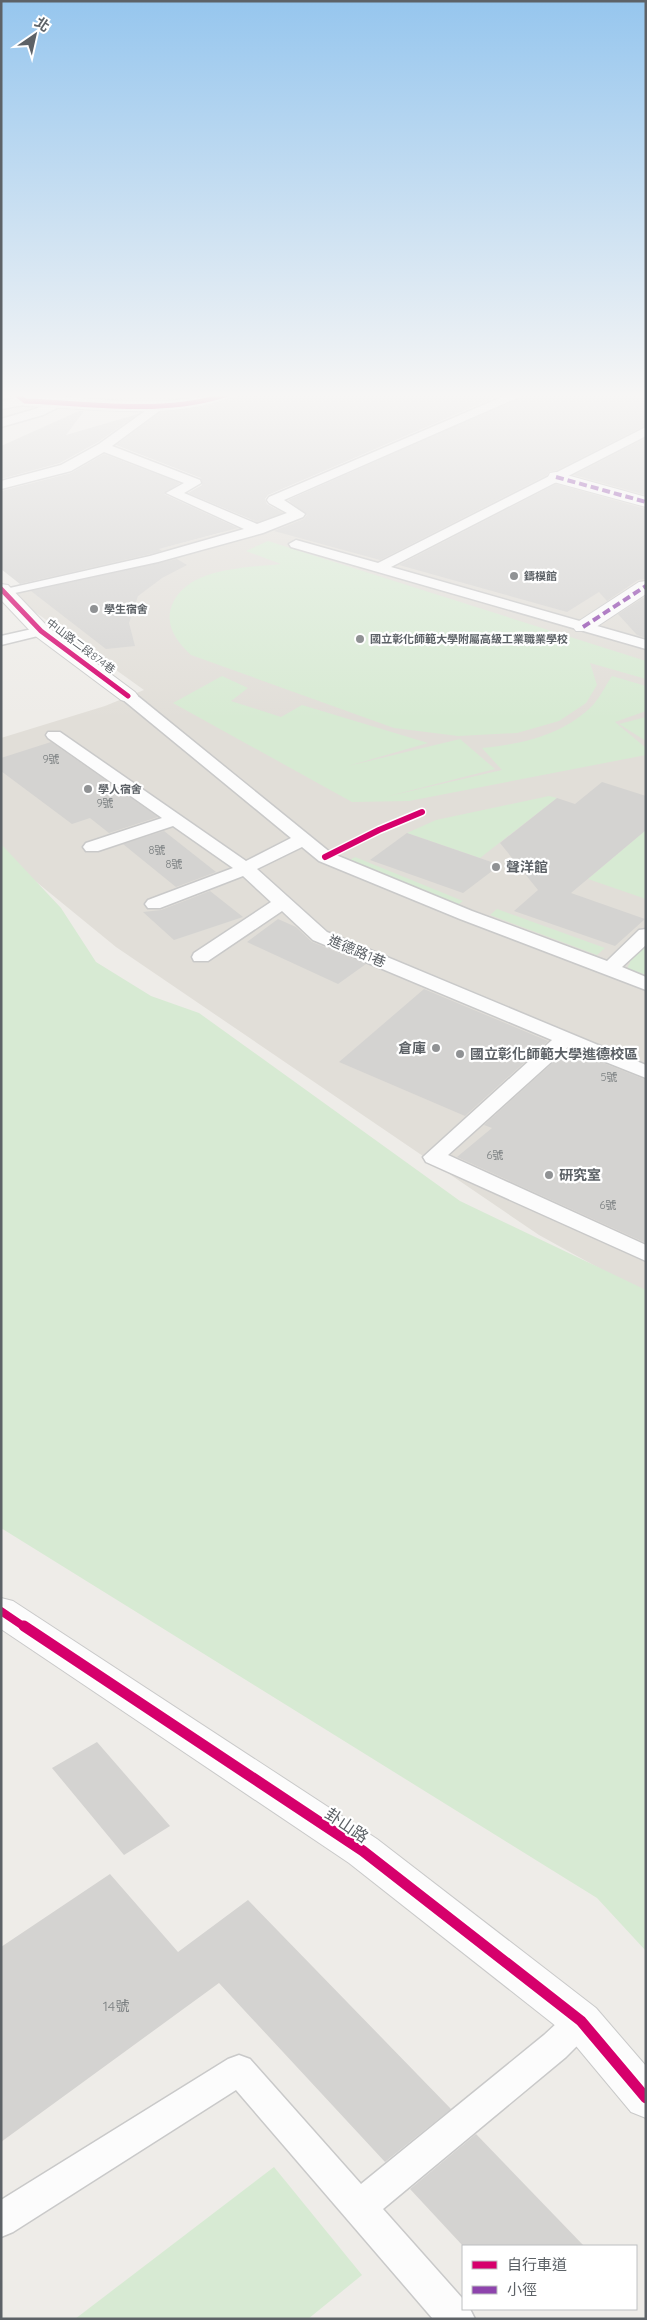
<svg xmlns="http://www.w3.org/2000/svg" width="647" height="2320" font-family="Quicksand,'Noto Sans TC',sans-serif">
<rect width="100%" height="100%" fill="#eeece8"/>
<polygon fill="#e1ded8" points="537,394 646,394 646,1294 539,1235 116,947 1,853 1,738 105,706 144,690 3,589 220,533"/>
<g fill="#d7ead3">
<path d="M268 541 646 661V679L590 663 597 685 586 703 559 721 517 733 458 736 394 728 191 655C177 642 164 625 172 605 188 567 246 568 281 564L246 551Z"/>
<path d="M222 676 248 688 231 701 281 717 302 705 428 743 348 766 460 739 495 769 385 797 502 770 482 748C521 744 560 736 590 708 599 700 605 686 612 676L646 686V711L615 722 646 748V755L409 801 352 802 173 703Z"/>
<polygon points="646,717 646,741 619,724"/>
<polygon points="549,796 557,798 480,858 407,833 436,820"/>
<polygon points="646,830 646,899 588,879"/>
<polygon points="1,844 61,908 96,962 151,996 199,1013 460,1201 646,1290 646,1951 597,1898 1,1528"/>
<polygon points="355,857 463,901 458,905 348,861"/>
<polygon points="497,909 605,948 597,955 490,915"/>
<polygon points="646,943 646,975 627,968 630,963 628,958"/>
<polygon points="274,2167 362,2275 308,2319 75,2319"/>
</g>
<g fill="#d4d3d1">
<polygon points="237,394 503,394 268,495 265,499 267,504 283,513 257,522 188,493 202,485 201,478 116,445 160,412 208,406 234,399"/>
<polygon points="528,394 628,394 646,398 646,425 557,470 550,471 547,475 380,560 274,531 304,519 307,515 288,500"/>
<polygon points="79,411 84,411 66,435 138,414 98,442 60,463 1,479 1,446"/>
<polygon points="646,438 646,495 574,475"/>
<polygon points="104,454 180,483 164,494 238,528 159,549 162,551 150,554 20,584 1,569 1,491 71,473"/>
<polygon points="556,484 646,509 646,579 638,580 607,601 599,592 567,612 399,565"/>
<polygon points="177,559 187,565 162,578 138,596 129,623 135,646 106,649 31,591"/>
<polygon points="646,596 646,638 637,635 618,614"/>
<polygon points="51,742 158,817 109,833 90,818 72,824 1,771 1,758"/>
<polygon points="602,782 646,796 646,830 571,893 645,919 615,946 514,911 538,890 500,843 557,798 575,804"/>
<polygon points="164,831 216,872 176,887 123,844"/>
<polygon points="407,833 500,865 463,893 370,860"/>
<polygon points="210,891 243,917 174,940 143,912 161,910"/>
<polygon points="278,919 296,927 312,942 366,964 338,984 247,942"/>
<polygon points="424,989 548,1041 465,1116 339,1062"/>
<polygon points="568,1049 646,1080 646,1243 457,1157 492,1128 484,1125"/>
<polygon points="97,1742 170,1826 124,1855 52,1768"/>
<polygon points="110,1874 178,1952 248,1900 451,2109 385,2162 219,1983 1,2142 1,1947"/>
<polygon points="476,2134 584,2246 463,2246 410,2189"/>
</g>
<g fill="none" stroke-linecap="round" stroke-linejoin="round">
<g stroke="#c9c9c9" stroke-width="3">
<g id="lane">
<polygon points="509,394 526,394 284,500 305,514 303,517 263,533 158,562 1,596 1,590 150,556 244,529 166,493 184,483 104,452 71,471 1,489 1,481 61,465 99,444 156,403 160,402 166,406 112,446 200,480 201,483 184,493 257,524 287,513 269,503 267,500 269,497"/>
<polygon points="25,397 31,401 29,404 1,409 1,401"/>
<polygon points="61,397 67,401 65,404 43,415 1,427 1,419 35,409"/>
<polygon points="646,427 646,436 391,567 646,640 646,649 291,547 289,544 296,540 378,563"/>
<polygon points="41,627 48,631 46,634 1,645 1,636"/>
<polygon points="128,691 134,693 331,853 472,911 607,961 639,930 646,929 646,945 622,967 646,977 646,990 460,919 319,861 302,847 257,869 327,932 646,1065 646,1078 568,1047 448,1155 646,1245 646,1261 426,1162 423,1157 552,1040 313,940 282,911 208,961 194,961 192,957 194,953 271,902 243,876 160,908 148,908 145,904 148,900 233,868 173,826 98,851 86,851 83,847 86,843 162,818 48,738 46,735 48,732 60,732 246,861 291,838 122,699 120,696 122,693"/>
<polygon points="581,2006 592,2011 597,2021 592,2031 566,2057 383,2209 463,2299 463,2309 470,2309 475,2319 433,2319 236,2090 13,2232 1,2237 1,2200 228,2059 239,2055 250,2059 361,2184 544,2035 570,2011"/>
</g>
</g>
<g stroke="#c9c9c9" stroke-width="2">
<g id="street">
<path d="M9 394C58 394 108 403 159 401 185 401 209 394 235 394L233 397C167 421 94 408 25 406L20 404Z"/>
<polygon points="556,472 646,497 646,507 550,481 548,477 550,473"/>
<polygon points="646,581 646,594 590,631 576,631 573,627 576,623 639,582"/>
<polygon points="1,584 8,585 48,627 135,692 138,696 135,700 128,702 121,700 34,635 1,600"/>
<polygon points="1,1598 13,1601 377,1839 596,2008 646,2066 646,2118 631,2112 566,2034 349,1863 1,1629"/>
</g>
</g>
<use href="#lane" fill="#fcfcfc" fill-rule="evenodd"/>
<use href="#street" fill="#fcfcfc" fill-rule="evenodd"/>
<g stroke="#8e44ad" stroke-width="4" stroke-dasharray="8 4" stroke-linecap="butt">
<polyline points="556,477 646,502"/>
<polyline points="583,627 646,586"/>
</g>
<g stroke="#fff" stroke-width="7">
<g id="cycleway-far3">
<path d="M16 394 25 401C92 403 164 416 228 394"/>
<polyline points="1,589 41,631 128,696"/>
</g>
</g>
<g stroke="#fff" stroke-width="9">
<polyline id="cycleway-far2" points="325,857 379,830 422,812"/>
</g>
<g stroke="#fff" stroke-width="11">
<polyline id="cycleway-far1" points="1,1611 26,1628"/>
</g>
<g stroke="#fff" stroke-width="14">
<polyline id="cycleway" points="24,1626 363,1851 581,2021 646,2098"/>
</g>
<use href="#cycleway-far3" stroke="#d6006c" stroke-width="5"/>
<use href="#cycleway-far2" stroke="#d6006c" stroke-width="6"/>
<use href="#cycleway-far1" stroke="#d6006c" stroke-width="8"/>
<use href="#cycleway" stroke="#d6006c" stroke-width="11"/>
</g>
<linearGradient id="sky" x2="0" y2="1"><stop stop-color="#96c6ee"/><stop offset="0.55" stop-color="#f7f6f5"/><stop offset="1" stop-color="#f7f6f5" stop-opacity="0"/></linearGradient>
<rect width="647" height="719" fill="url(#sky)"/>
<g fill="#909294" stroke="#fff" stroke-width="2">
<circle cx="514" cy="576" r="5"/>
<circle cx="94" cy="609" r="5"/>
<circle cx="360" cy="639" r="5"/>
<circle cx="88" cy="789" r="5"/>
<circle cx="496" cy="867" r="5"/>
<circle cx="436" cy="1048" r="5"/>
<circle cx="460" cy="1054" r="5"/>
<circle cx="549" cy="1175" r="5"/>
</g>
<g text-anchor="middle" stroke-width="4.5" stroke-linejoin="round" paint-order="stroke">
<g font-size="11" font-weight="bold" fill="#5d6267" stroke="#fff" text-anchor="start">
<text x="524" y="580">鑄模館</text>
<text x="104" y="613">學生宿舍</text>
<text x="370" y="643">國立彰化師範大學附屬高級工業職業學校</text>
<text x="98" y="793">學人宿舍</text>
</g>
<g font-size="11" fill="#5d6267" stroke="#fff">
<text transform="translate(81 646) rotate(37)" y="4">中山路二段874巷</text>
</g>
<g font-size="11" fill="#7c8082">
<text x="51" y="763">9號</text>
<text x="105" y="807">9號</text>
<text x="157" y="854">8號</text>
<text x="174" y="868">8號</text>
<text x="609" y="1081">5號</text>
<text x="495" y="1159">6號</text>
<text x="608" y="1209">6號</text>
</g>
<g font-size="14" font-weight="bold" fill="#5d6267" stroke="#fff" text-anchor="start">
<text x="506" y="872">聲洋館</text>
<text x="426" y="1053" text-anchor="end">倉庫</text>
<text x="470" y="1059">國立彰化師範大學進德校區</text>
<text x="559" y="1180">研究室</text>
</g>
<g font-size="14" fill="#5d6267" stroke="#fff">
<text transform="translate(357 951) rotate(23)" y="5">進德路1巷</text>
</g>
<g font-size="14" fill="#7c8082">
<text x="116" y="2011">14號</text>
</g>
<g font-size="16" fill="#5d6267" stroke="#fff">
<text transform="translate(347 1825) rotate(34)" y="6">卦山路</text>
</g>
</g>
<rect width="647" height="2320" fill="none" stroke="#5d6267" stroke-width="5"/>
<rect x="462" y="2245" width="175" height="65" fill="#ffffff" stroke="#bec0c2"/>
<rect x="472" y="2261" width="25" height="8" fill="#d6006c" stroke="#bec0c2"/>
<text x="507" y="2270" font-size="15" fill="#5d6267">自行車道</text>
<rect x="472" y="2286" width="25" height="8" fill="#8e44ad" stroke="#bec0c2"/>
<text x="507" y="2295" font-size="15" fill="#5d6267">小徑</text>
<g transform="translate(35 35) rotate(34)" stroke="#ffffff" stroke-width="4" paint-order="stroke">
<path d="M0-4L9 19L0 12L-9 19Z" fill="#5d6267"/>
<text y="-8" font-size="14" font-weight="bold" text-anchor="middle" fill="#5d6267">北</text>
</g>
</svg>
